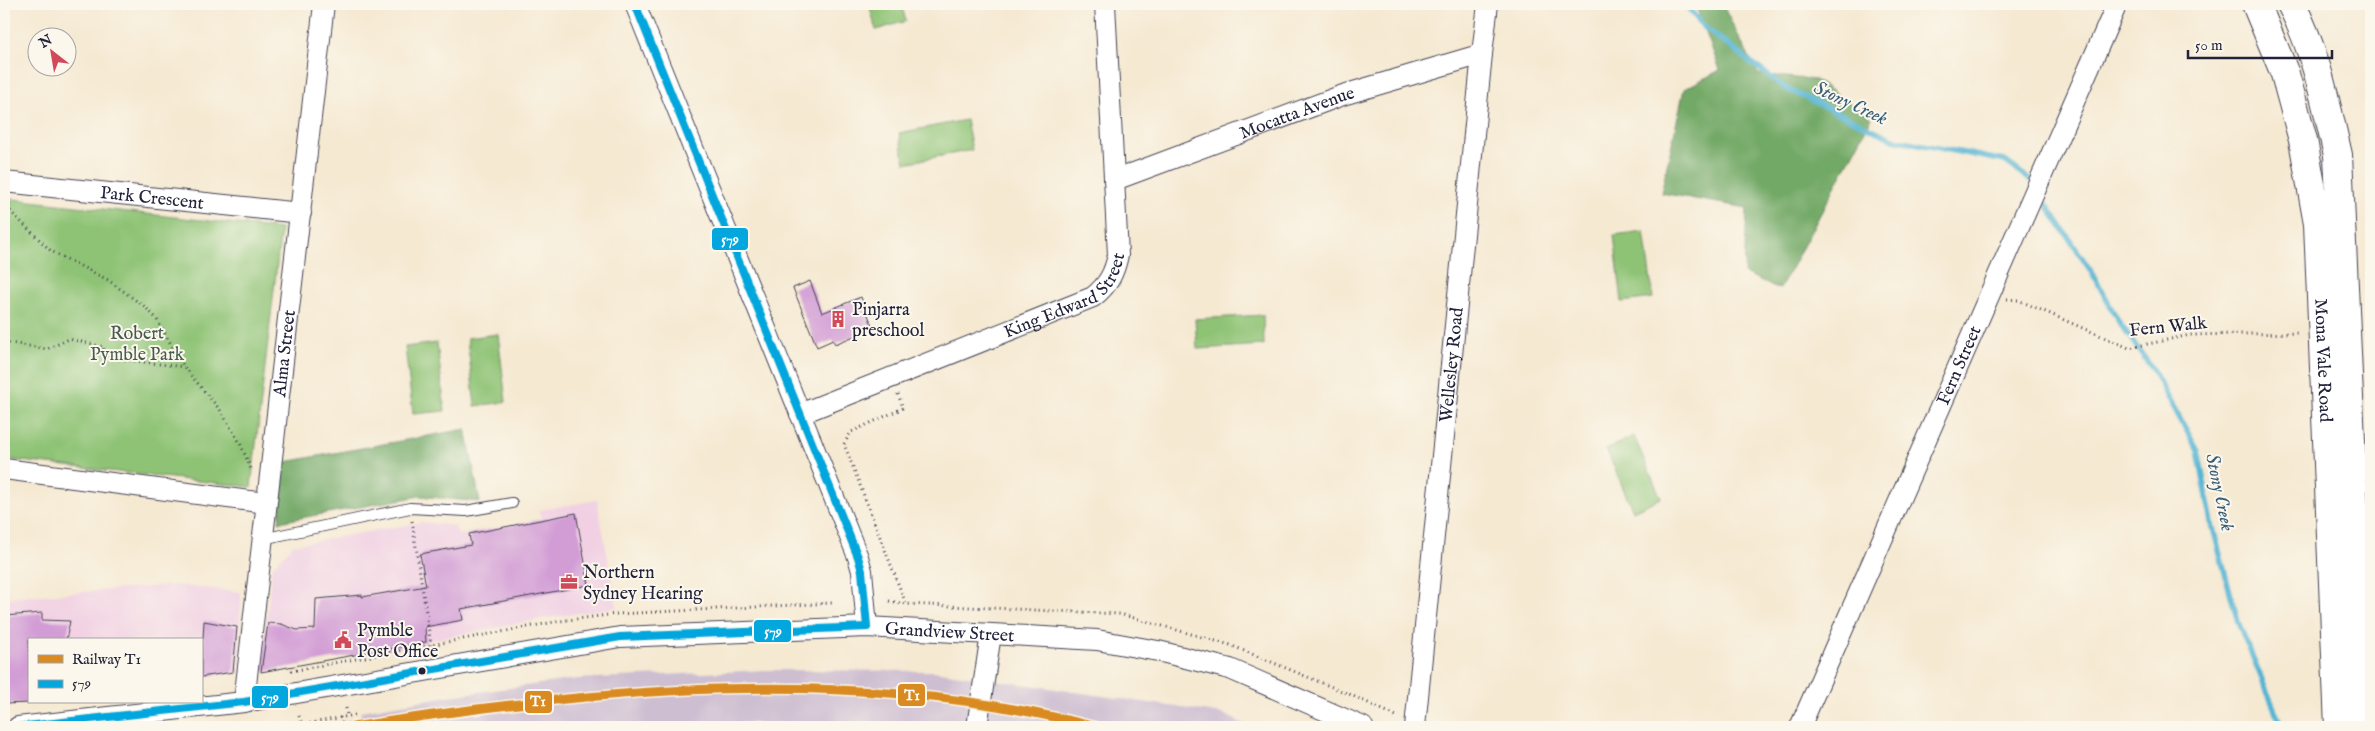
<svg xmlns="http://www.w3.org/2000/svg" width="2375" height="731" font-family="'IM FELL English',serif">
<rect width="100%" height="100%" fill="#fbf7ec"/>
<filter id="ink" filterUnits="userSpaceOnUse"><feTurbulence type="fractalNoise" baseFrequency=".02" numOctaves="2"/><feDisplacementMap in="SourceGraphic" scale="10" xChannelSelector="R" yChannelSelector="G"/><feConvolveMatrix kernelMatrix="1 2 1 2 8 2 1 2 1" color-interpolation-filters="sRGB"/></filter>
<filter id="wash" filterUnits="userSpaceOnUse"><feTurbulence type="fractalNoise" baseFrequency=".0096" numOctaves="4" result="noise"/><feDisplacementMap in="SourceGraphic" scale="20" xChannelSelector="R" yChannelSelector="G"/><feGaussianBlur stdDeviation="1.12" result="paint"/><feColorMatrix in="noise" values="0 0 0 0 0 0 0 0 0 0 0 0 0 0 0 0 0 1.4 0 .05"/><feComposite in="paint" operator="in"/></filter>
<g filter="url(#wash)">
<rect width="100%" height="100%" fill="#f5e9d2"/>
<g fill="#f1d0e3">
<polygon points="597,500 617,607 558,616 261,672 272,567 293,545 423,522 455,526 458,535 541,519 539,510"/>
<polygon points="175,585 241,592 239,673 201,677 201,640 29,640 29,698 4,701 4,598"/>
</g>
<polygon fill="#cebed1" points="766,670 934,671 1223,714 1250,727 968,727 950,723 733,723 642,727 312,727 362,718 361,711 449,696 577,679"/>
<g fill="#8ec375" stroke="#587258">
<polygon points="869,4 901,4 906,21 876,30"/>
<polygon points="966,120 972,150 905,163 899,133"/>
<polygon points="4,198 281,229 251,487 4,459"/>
<polygon points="1644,231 1653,298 1622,302 1614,235"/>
<polygon points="1263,315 1264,345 1197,349 1195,319"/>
<polygon points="498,334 506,402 475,406 467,338"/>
<polygon points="437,343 445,411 413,414 405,347"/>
<polygon points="1634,436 1661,498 1633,511 1606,449"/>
</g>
<g fill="#72a966" stroke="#4a6650">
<polygon points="1695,4 1722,4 1758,74 1815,80 1872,118 1780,289 1744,273 1747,208 1661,193 1684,89 1720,70"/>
<polygon points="466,429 480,502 420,496 279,522 285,462"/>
</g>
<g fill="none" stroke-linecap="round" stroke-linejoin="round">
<g stroke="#55b5d4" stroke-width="5.5">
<polyline points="1685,4 1704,27 1785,88 1893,139 2005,161 2029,179"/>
<polyline points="2046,204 2091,271 2119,322 2151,367 2198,451 2213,528 2238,622 2282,727"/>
</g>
</g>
<g id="blocks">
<g fill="#d29cd5">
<polygon points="810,281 822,313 861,297 872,325 855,332 857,335 835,344 833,340 817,347 793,288"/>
<polygon points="576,513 589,585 461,609 463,620 425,627 426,642 261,672 268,623 281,624 297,630 315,629 316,599 362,595 362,597 426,586 420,554 471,545 469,534"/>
<polygon points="42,613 42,620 70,621 66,640 29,640 29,703 4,704 4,616"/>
<polygon points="204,621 237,627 233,672 201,677 201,639 203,639"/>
</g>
</g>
</g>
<g filter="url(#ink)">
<use href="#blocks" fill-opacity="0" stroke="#424052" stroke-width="1"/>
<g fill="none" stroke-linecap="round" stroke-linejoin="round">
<g stroke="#424052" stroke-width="12">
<polyline id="lane" points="262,539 410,508 466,511 512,503"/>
</g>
<g stroke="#424052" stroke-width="22">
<g id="street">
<polyline points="635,4 858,557 862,571 867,627"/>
<path id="s1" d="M1115 180 1343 95 1482 54"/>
<path id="s2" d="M4 182 301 213"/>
<path id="s3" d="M800 414 1093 297C1108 285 1114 274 1118 255L1105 4"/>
<polyline points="4,469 266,503"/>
<path id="s4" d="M244 702 324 4"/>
<path id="s5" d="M18 727 244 702 620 637 867 627 1097 640 1158 651 1230 669 1363 727"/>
<polyline points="977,727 991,634"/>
<path id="s6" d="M1415 727 1482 54 1488 4"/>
<path id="s7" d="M1800 727 2117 4"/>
</g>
</g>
<g stroke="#424052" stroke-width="30">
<g id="highway">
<path id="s8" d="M2256 4 2285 74 2303 140 2318 224 2339 727"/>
<path d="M2291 4C2316 51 2326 104 2338 155L2364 727"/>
</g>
</g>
<g stroke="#424052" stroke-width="3" stroke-dasharray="1 4" stroke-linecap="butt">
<polyline points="10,211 51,251 108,280 145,307 156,318 184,367 220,410 240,443 251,469"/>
<polyline points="4,230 10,211 9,201"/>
<polyline points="2007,299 2018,300 2129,348 2190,335 2300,333"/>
<polyline points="4,342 47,349 69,339 104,347 103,357 184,367"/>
<polyline points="898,394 903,408 851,432 844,444 906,604"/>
<polyline points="412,521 431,645"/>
<polyline points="889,601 906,604 1120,614 1230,645 1349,694 1398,717"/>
<polyline points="291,671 560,621 617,614 833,603"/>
<polyline points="346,708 347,715 349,715"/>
<polyline points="299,716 301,721 306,724 355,715"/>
<polyline points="340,717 342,727"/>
</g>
<use href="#lane" stroke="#fff" stroke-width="10"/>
<use href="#street" stroke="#fff" stroke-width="20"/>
<use href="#highway" stroke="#fff" stroke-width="28"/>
<g stroke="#fbf7ec" stroke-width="11">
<polyline id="bus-1" points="18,727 244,702 620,637 867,627 862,571 858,557 635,4"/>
</g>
<use href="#bus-1" stroke="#03a6dd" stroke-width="8"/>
<g stroke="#fbf7ec" stroke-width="12">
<path id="rail-1" d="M353 727C597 688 854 664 1096 727"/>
</g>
<use href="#rail-1" stroke="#d98b21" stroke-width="9"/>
</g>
</g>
<defs>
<g id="building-bare" transform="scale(1.35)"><path d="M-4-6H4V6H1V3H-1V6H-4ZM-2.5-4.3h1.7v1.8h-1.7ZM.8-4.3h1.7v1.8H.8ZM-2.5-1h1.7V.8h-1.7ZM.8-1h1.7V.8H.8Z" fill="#d1495b" stroke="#fbf7ec" stroke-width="2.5" paint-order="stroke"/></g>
<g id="office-bare" transform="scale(1.35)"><path d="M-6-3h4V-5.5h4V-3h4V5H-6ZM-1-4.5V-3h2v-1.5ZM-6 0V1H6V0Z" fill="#d1495b" stroke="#fbf7ec" stroke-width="2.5" paint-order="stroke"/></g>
<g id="civic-bare" transform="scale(1.35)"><path d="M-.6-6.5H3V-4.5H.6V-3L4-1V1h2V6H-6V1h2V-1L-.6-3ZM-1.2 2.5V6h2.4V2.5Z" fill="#d1495b" stroke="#fbf7ec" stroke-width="2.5" paint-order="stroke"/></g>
</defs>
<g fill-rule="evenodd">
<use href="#building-bare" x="838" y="319"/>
<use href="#office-bare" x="569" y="582"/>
<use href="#civic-bare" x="343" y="640"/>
</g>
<circle fill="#22223b" stroke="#fbf7ec" stroke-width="2" cx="422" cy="671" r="4.5"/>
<g text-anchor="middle" stroke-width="4" stroke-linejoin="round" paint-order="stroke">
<g font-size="18" fill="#22223b" stroke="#fbf7ec">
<text dy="6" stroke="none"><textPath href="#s1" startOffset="194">Mocatta Avenue</textPath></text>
<text dy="6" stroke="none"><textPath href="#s2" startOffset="149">Park Crescent</textPath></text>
<text dy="6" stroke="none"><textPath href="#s3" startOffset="294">King Edward Street</textPath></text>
<text transform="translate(2168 326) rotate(-6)" y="6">Fern Walk</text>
<text dy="6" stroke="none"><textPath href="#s4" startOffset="351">Alma Street</textPath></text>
<text dy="6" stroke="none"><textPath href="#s8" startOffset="366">Mona Vale Road</textPath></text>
<text dy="6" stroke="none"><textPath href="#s6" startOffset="364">Wellesley Road</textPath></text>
<text dy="6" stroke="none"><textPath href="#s7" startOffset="395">Fern Street</textPath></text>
<text dy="6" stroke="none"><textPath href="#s5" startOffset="939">Grandview Street</textPath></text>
</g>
<g font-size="18" fill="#22223b" stroke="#fbf7ec" text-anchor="start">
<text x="852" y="315">Pinjarra<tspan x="852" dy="21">preschool</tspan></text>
<text x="583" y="578">Northern<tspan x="583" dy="21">Sydney Hearing</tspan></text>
<text x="357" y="636">Pymble<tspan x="357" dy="21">Post Office</tspan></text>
</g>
<g font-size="18" fill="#485a4f" stroke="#fbf7ec">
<text x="137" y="339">Robert<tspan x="137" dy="21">Pymble Park</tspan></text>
</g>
<g font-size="19" font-style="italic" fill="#365d78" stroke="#fbf7ec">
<text transform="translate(1851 102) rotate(25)" y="7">Stony Creek</text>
<text transform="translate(2221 492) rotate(78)" y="7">Stony Creek</text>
</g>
</g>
<g stroke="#fbf7ec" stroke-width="2">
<rect x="711" y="227" width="38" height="24" rx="5" fill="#03a6dd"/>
<rect x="753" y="619" width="39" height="24" rx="5" fill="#03a6dd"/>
<rect x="897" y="683" width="29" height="24" rx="5" fill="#d98b21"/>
<rect x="251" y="685" width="38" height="24" rx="5" fill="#03a6dd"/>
<rect x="524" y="690" width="29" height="24" rx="5" fill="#d98b21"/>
</g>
<g font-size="14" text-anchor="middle" font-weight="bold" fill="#fff">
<text x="730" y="244">579</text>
<text x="773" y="636">579</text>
<text x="912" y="700">T1</text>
<text x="270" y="702">579</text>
<text x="538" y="706">T1</text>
</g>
<rect width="2375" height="731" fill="none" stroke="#fbf7ec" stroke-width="20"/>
<rect x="28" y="638" width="175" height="65" fill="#fbf7ec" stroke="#a4a2a5"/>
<rect x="38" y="655" width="25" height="8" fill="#d98b21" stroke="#a4a2a5"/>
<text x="72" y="664" font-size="15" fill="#22223b">Railway T1</text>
<rect x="38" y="680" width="25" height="8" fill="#03a6dd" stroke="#a4a2a5"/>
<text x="72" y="688" font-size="15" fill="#22223b">579</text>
<g transform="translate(52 52) rotate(329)"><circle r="24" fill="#fbf7ec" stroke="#a4a2a5"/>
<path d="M0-4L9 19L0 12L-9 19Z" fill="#d1495b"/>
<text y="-8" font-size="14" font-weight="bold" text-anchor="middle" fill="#22223b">N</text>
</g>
<path d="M2188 50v8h144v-8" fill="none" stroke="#22223b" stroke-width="2.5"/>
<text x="2195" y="50" font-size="15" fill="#22223b" stroke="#fbf7ec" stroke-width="4" paint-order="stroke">50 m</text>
</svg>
